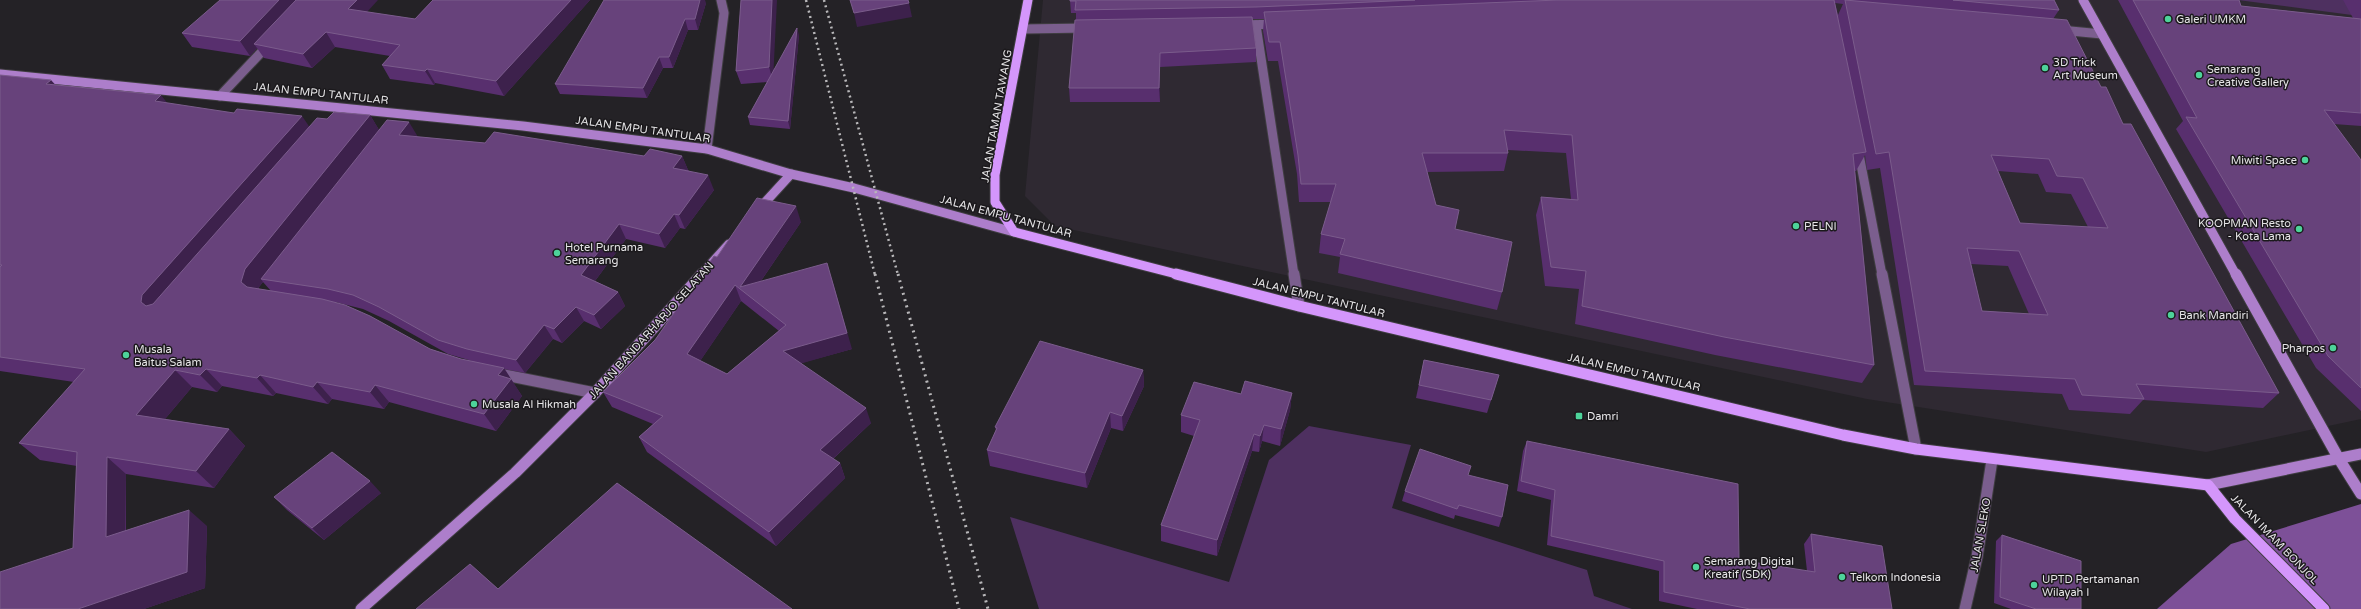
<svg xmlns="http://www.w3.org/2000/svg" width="2361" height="609" font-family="'Varela Round',sans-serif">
<rect width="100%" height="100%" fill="#242226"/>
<polygon fill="#2f2932" points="1043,0 2361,0 2361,419 2206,452 1867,399 1055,226 1025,196"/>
<g fill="#4e3060">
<polygon points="2238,0 2361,0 2352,15"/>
<polygon points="1309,426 1411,445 1392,508 1587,570 1594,596 1632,609 1039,609 1010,517 1229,582 1269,460"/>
</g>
<polygon fill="#7d5098" points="2361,504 2361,609 2157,609 2231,544"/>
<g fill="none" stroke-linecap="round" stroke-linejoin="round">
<g stroke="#3f3d41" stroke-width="11">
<g id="street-far1">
<polyline points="1239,25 1277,24"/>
<polyline points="1256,25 1294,275"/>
<polyline points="1023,29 1087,28"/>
<polyline points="2060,30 2102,34"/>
<polyline points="220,96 269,44"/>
<polyline points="707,149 724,13 721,0"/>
<polyline points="1858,149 1882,275"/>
</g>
</g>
<g stroke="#3f3d41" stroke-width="13">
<g id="street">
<polyline points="1294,274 1299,306"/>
<polyline points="1882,274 1916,449"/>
<polyline points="495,373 595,393"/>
<polyline points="1965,609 1977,557 1992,460"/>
</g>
</g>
<g stroke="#3f3d41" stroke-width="11">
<g id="secondary-far1">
<polyline points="2083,0 2236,275"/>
<polyline points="0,74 523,126 707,149 791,174 854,188 1014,232"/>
<polyline points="759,209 791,174"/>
<polyline points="701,275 729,244"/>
</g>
</g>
<g stroke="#3f3d41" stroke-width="13">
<g id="secondary">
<polyline points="2236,274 2339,459 2361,494"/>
<polyline points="2208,485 2361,454"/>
<polyline points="361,609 515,473 595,393 702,274"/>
</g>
</g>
<g stroke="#3f3d41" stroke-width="11">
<polyline id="primary-far1" points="1028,0 995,175 995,202 1014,232 1180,275"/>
</g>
<g stroke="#3f3d41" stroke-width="13">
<polyline id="primary" points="1176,274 1299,306 1843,435 1916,449 2208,485 2235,519 2324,609"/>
</g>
<use href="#street-far1" stroke="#7b5e8e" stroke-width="9"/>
<use href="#street" stroke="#7b5e8e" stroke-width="11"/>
<use href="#secondary-far1" stroke="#ad7ecb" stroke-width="9"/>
<use href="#secondary" stroke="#ad7ecb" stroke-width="11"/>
<use href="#primary-far1" stroke="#d496fb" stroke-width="9"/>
<use href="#primary" stroke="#d496fb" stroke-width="11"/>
<g stroke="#b8b7b9" stroke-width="2.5" stroke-dasharray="2 3.5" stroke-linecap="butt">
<polyline points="806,0 875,275"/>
<polyline points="824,0 898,275"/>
</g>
<g stroke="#b8b7b9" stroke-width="3" stroke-dasharray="2 4.5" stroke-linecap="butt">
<polyline points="875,274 959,609"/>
<polyline points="898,274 988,609"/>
</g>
</g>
<g fill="#582f6e" fill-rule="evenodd">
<polygon points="433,0 590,0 504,96 435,83 434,85 390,79 382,65 390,56 335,47 312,68 264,58 257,48 250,56 192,47 182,33 367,12 415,19"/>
<polygon points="741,0 774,70 799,35 790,129 750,125 748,117 767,82 741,84 736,71"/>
<path d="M1070 0H2054L2059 10 2053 19 2101 87 2123 124 2279 393 2263 408 2143 400 2130 414 2069 410 2062 394 1914 385 1880 168 1867 170 1865 155 1856 171H1855L1874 365 1862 383 1715 355 1575 324 1579 289 1545 286 1536 215 1541 197 1571 199 1566 153 1508 150V153L1504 171 1427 172 1436 205 1502 292 1497 310 1338 273 1340 257 1319 253 1321 234 1331 202H1299L1297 174 1278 61H1268L1263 31 1264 19H1252L1256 48V62L1160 67V102H1070L1069 88 1076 20V13H1071ZM1835 3 1843 4 1838 15ZM1998 171 2038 174 2046 192 2071 194 2088 227 2020 223ZM1971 264 2008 266 2029 314 1982 311Z"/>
<polygon points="2118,0 2239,0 2241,6 2353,18 2343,0 2361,0 2361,126 2334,124 2361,160 2361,411 2316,368 2176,129 2183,121"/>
<polygon points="706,3 698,30 688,30 673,68 663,68 647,98 560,94 555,84"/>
<path d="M0 75 56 85 166 103 309 127 327 119 370 115 379 130 418 137H417L485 143 644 156H682L688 170 714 190 685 229 680 228 665 248 626 239 595 281 618 292 625 306 601 329 584 321 562 343 553 339 525 373 504 369 522 396 496 431 389 402 384 409 332 399 328 404 276 393 273 396 222 386 217 392 192 387 165 419 229 429 245 446 214 488 126 474V530L207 526 205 588 144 609H0L73 548 77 466 40 460 19 443 74 382 0 371ZM263 282 271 291 259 289V287ZM335 302 363 309 389 321 448 354 472 361 461 359 430 349Z"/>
<path d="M801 222 761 281 852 349 801 363 871 423 833 459 840 463 845 478 776 546 647 452 639 437 653 424 612 407 603 392 655 340 717 257ZM741 301 779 331 727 374 700 361Z"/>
<polygon points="1424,360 1499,375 1487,413 1416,398"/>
<polygon points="1143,370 1144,386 1123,431 1111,428 1087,488 990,466 987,450 996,430 995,427"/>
<polygon points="1292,393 1290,410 1280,446 1262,441 1259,452 1252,451 1217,556 1161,541 1161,525 1194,436 1181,432 1181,415 1241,394"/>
<polygon points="1527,441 1739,560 1807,571 1804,544 1811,534 1892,609 1697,609 1659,601 1659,571 1547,545 1551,500 1517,491 1523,451"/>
<polygon points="1468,475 1502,517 1499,527 1455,515 1454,519 1402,501 1405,491"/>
<polygon points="381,493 324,540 287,510 274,497"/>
<polygon points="2002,535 2081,609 2011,609 1994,603 1996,541"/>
</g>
<g fill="#3d214c">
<polygon points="279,0 302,0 254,44 257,48 250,56 240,41"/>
<polygon points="357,0 378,0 357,23 348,9"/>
<polygon points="571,0 590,0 504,96 496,81"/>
<polygon points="700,0 705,0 706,3 698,30 695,19"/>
<polygon points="772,0 777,0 773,81 769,67"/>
<polygon points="909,3 912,17 857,27 854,13"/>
<polygon points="685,19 688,30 673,68 669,57"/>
<polygon points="797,28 799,35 790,129 788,121"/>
<polygon points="326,32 335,47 312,68 303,54"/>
<polygon points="1160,53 1160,102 1159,88"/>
<polygon points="659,57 663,68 647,98 643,88"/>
<polygon points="427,69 435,83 434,85 425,71"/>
<polygon points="51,80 67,98 46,84"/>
<polygon points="161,95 175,113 155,101"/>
<polygon points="370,115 381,133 261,279 263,282 259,287 256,300 241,282 245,269"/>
<polygon points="302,116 315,135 158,320 141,302 142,295"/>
<polygon points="409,122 418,137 407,150 399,135"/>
<polygon points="682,156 688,170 673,168"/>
<polygon points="708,175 714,190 685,229 679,215"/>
<polygon points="796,206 801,222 750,297 740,287"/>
<polygon points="674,214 680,228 665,248 659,234"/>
<polygon points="619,224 626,239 589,289 581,275"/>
<polygon points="832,279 852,349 789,367 783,351"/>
<polygon points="735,285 741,301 694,370 687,354"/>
<polygon points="618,292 625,306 601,329 594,315"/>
<polygon points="576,307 584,321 562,343 554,329"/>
<polygon points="544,325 553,339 525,373 516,360"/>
<polygon points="504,368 522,396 496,431 484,414 498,375"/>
<polygon points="206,369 222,386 217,392 200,375"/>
<polygon points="175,370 192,387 154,432 136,415"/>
<polygon points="1143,370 1144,386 1123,431 1122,416"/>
<polygon points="260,375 276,393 273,396 257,378"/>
<polygon points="317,382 332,399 328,404 313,387"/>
<polygon points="375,385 389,402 384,409 370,392"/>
<polygon points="1292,393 1290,410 1280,446 1281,429"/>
<polygon points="866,408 871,423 826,465 820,450"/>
<polygon points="1110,412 1111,428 1087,488 1085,473"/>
<polygon points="1264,425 1262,441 1259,452 1260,436"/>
<polygon points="229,429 245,446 214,488 196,471"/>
<polygon points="1254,434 1252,451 1217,556 1217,540"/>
<polygon points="107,457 126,474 125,553 106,537"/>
<polygon points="840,463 845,478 776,546 769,532"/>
<polygon points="370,481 381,493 324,540 312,528"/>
<polygon points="189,510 207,526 205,588 144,609 78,609"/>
</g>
<g fill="#67427b" stroke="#7b5c8c" fill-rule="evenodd">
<polygon points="220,0 279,0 240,41 182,33"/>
<polygon points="296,0 357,0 348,9 415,19 433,0 571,0 496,81 427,69 425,71 382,65 400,45 326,32 303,54 254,44"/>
<polygon points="604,0 700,0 695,19 685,19 669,57 659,57 643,88 555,84"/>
<polygon points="741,0 772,0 769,67 736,71"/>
<polygon points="850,0 908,0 909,3 854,13"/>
<polygon points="1070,0 1415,0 1256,7 1075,10 1076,1 1070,1"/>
<polygon points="1558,0 1834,0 1866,152 1853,154 1874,365 1724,337 1582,306 1586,271 1551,267 1541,197 1578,200 1572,135 1504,130 1508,153 1422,153 1436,205 1459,210 1455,229 1512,242 1502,292 1340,254 1345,239 1321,234 1336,184 1301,184 1298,155 1280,42 1269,42 1264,12"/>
<path d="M1845 0 2067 20 2101 87H2106L2123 124H2131L2279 393 2136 384 2144 399 2082 395 2075 379 1925 371 1889 152 1876 154ZM1991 155 2049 159 2057 176 2083 178 2108 228 2020 223ZM1967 248 2019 251 2048 315 1982 311Z"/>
<polygon points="1953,0 2054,0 2059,10"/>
<polygon points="2133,0 2239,0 2241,6 2361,19 2361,113 2324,110 2361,160 2361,388 2328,356 2186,117 2197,118"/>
<polygon points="1252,17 1256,48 1160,53 1159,88 1069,88 1075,20"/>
<polygon points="797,28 788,121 748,117"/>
<polygon points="0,75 51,80 46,84 161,95 155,101 234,113 237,109 302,116 142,295 141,302 146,306 153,304 317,118 327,119 334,112 370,115 245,269 241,282 247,287 322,299 345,305 370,316 430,349 461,359 504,368 498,375 511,379 484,414 375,385 370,392 317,382 313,387 260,375 257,378 206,369 200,375 175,370 136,415 229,429 196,471 107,457 106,537 189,510 187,572 78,609 0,609 0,572 73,548 77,452 19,443 85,369 0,357 0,267 2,265 0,265"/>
<polygon points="387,120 409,122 399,135 485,143 494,132 644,156 650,149 682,156 673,168 708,175 679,215 674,214 659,234 619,224 581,275 618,292 594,315 576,307 554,329 544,325 516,360 467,349 438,340 379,307 353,295 328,289 261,279"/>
<path d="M757 198 796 206 740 287 827 263 847 333 783 351 866 408 820 450 840 463 769 532 639 437 663 416 603 392 655 340 714 256 717 257ZM735 285 786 325 727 374 687 354Z"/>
<polygon points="1040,341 1143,370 1122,416 1110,412 1085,473 987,450 997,428 995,427"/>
<polygon points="1424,360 1499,375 1491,400 1419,385"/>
<polygon points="1245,381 1292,393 1281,429 1264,425 1260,436 1254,434 1217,540 1161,525 1200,420 1181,415 1194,382 1241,394"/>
<polygon points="1527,441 1738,484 1739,560 1815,572 1811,534 1882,546 1892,609 1750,609 1664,592 1664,561 1551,536 1555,490 1521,481"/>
<polygon points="1420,449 1471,466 1468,475 1508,485 1502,517 1459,505 1457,509 1405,491"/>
<polygon points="332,452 370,481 312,528 274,497"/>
<polygon points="617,483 792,609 416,609 470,564 498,589"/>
<polygon points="2002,535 2081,561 2081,609 2036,609 2000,597"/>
</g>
<g fill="#4dd39a" stroke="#1b191c" stroke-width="1.5">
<circle cx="2168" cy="19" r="4"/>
<circle cx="2045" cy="68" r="4"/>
<circle cx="2199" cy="75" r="4"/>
<circle cx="2305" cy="160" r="4"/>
<circle cx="1796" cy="226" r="4"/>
<circle cx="2299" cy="229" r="4"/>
<circle cx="557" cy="253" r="4"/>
<circle cx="2171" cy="315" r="4"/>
<circle cx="2333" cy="348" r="4"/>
<circle cx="126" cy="355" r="4"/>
<circle cx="474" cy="404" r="4"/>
<rect x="1575" y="412" width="8" height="8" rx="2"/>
<circle cx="1696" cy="567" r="4"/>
<circle cx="1842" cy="577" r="4"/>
<circle cx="2034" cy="585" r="4"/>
</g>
<g text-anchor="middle" stroke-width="3" stroke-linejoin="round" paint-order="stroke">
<g font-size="11" fill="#e6e5e7" stroke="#1b191c" text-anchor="start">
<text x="2176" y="23">Galeri UMKM</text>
<text x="2053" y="66">3D Trick<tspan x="2053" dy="13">Art Museum</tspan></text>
<text x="2207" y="73">Semarang<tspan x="2207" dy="13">Creative Gallery</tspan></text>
<text x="2297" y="164" text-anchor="end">Miwiti Space</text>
<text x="2291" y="227" text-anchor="end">KOOPMAN Resto<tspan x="2291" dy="13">- Kota Lama</tspan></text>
<text x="1804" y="230">PELNI</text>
<text x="565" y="251">Hotel Purnama<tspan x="565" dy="13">Semarang</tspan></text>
<text x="2179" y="319">Bank Mandiri</text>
<text x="2325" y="352" text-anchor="end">Pharpos</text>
<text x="134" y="353">Musala<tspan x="134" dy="13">Baitus Salam</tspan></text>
<text x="482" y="408">Musala Al Hikmah</text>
<text x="1587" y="420">Damri</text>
<text x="1704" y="565">Semarang Digital<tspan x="1704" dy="13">Kreatif (SDK)</tspan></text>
<text x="1850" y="581">Telkom Indonesia</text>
<text x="2042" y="583">UPTD Pertamanan<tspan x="2042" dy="13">Wilayah I</tspan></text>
</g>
<g font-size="11" fill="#e6e5e7" stroke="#1b191c">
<text transform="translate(321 93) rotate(6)" y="4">JALAN EMPU TANTULAR</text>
<text transform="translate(996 116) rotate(-80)" y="4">JALAN TAMAN TAWANG</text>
<text transform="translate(643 129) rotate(8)" y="4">JALAN EMPU TANTULAR</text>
<text transform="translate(1006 216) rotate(15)" y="4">JALAN EMPU TANTULAR</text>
<text transform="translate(1319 297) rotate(14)" y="4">JALAN EMPU TANTULAR</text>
<text transform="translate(651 330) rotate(-48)" y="4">JALAN BANDARHARJO SELATAN</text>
<text transform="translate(1634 372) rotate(13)" y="4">JALAN EMPU TANTULAR</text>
<text transform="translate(1980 535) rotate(-80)" y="4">JALAN SLEKO</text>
<text transform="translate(2275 539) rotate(46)" y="4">JALAN IMAM BONJOL</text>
</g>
</g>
</svg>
